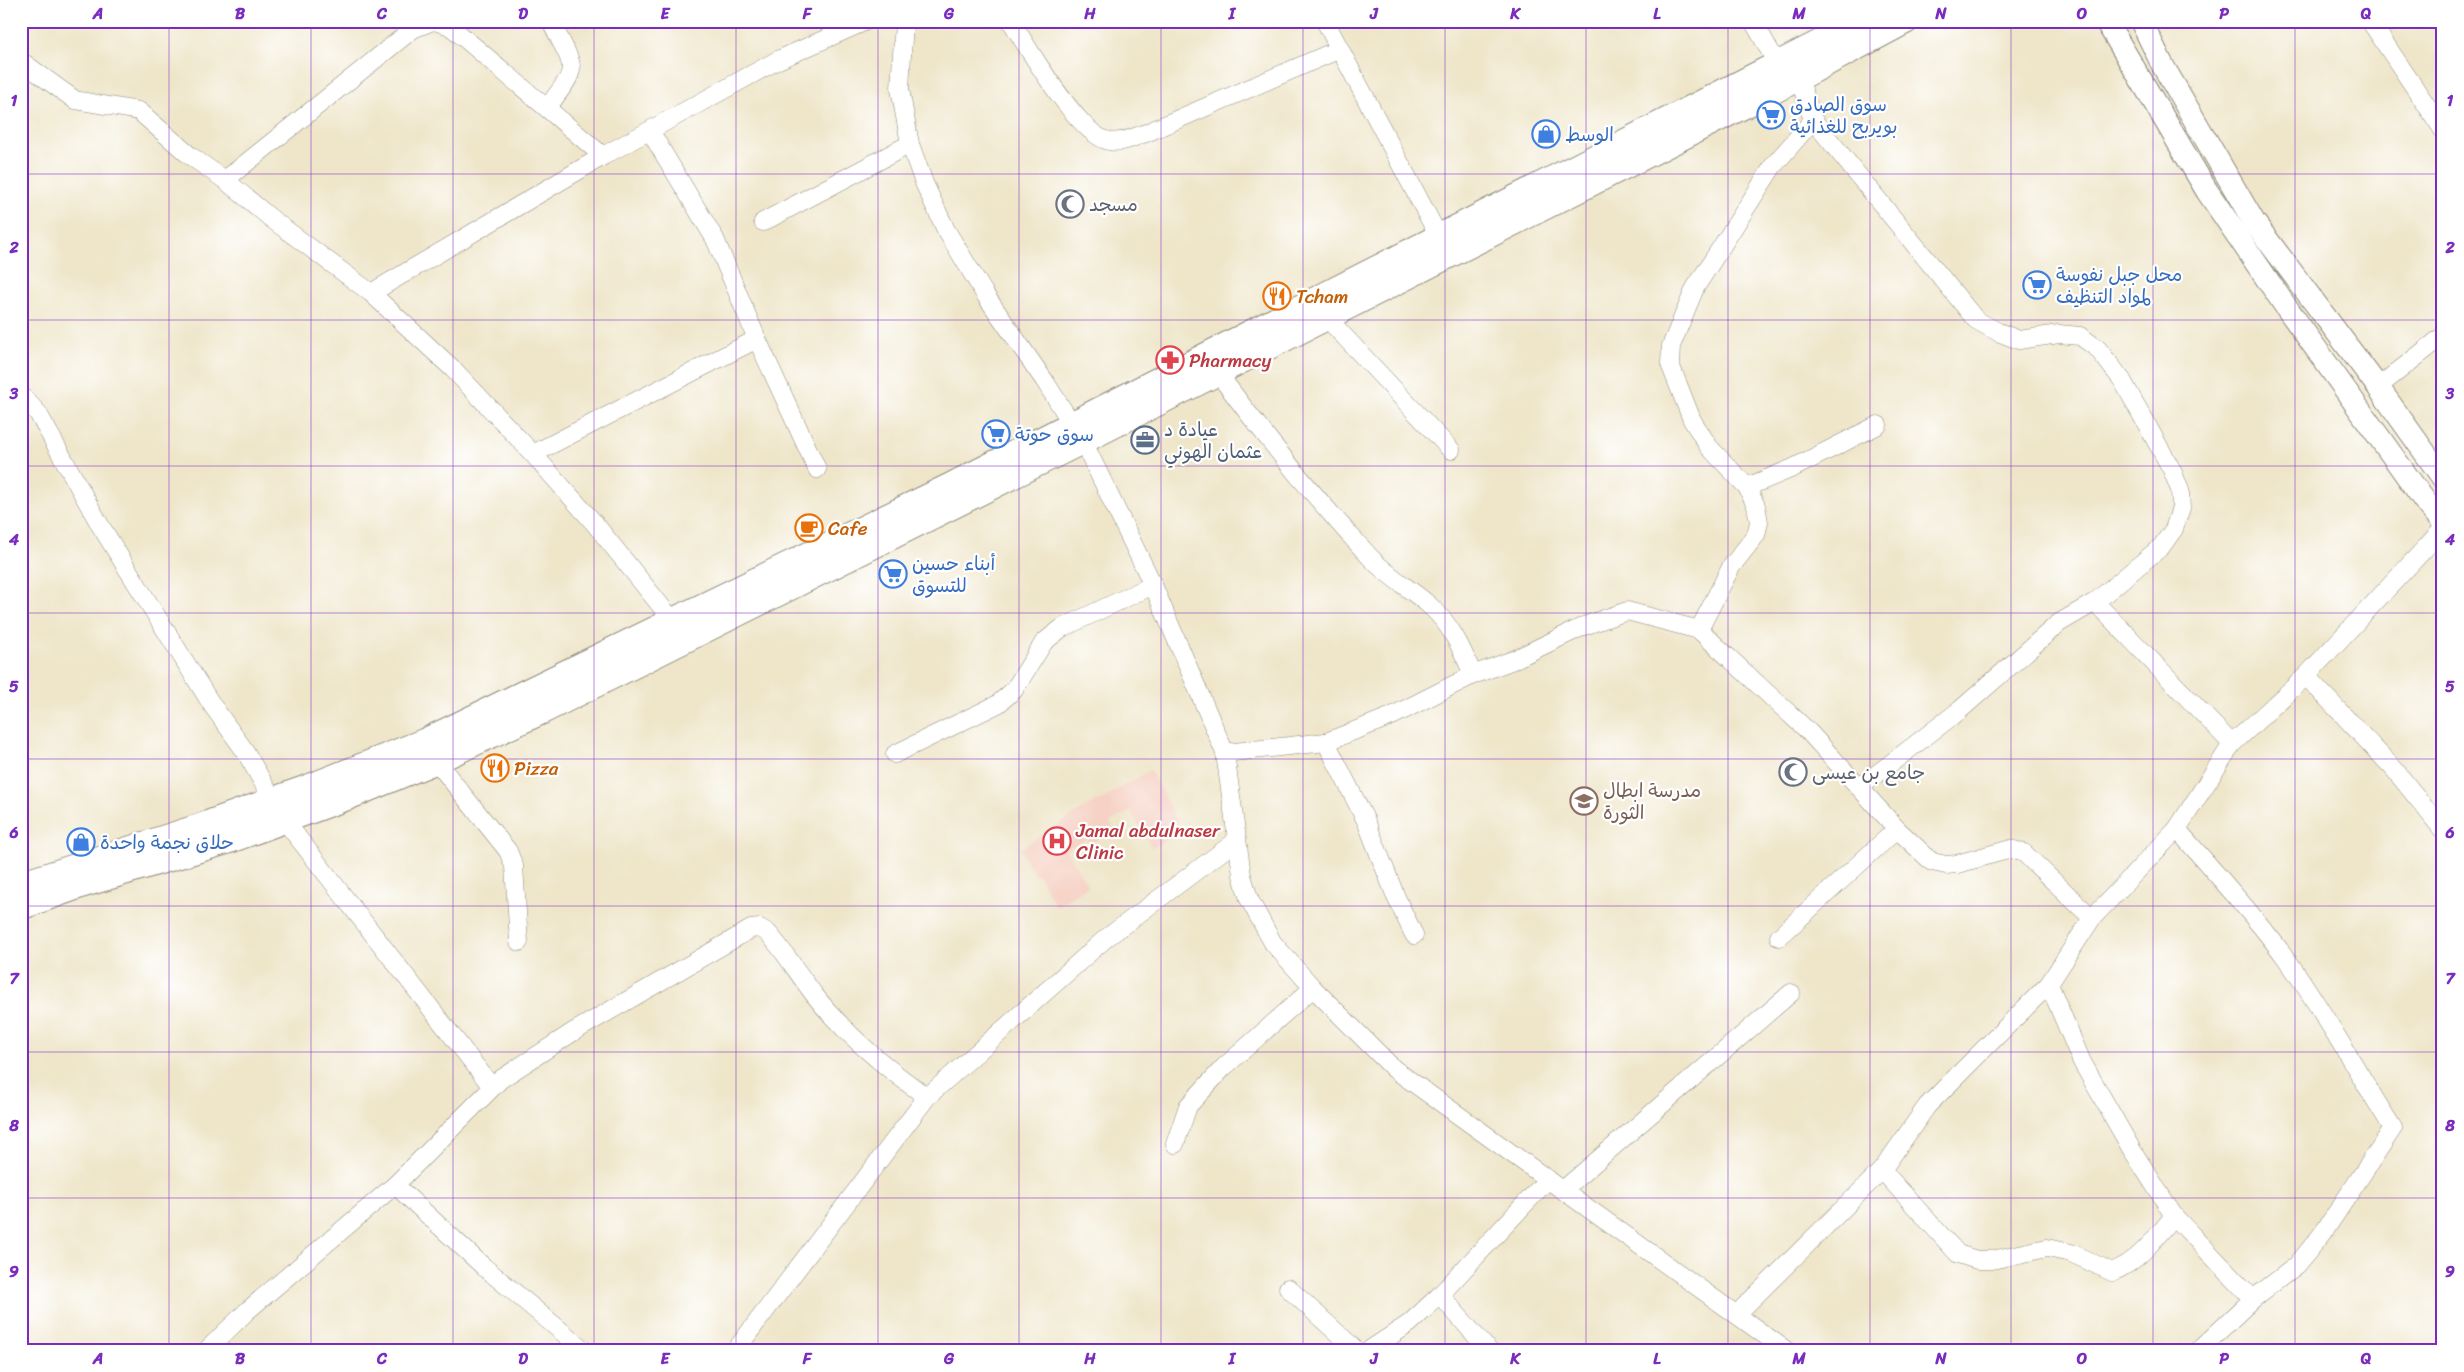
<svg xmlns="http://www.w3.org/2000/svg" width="2464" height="1372" font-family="Sriracha,'Playpen Sans Arabic',sans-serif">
<rect width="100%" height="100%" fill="#fff"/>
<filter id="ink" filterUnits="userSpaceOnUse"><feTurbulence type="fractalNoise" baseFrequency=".02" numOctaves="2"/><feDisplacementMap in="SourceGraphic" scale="10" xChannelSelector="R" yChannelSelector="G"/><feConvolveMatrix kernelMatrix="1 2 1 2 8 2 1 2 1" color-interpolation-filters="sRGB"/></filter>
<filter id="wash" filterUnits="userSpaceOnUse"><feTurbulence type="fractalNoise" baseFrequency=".0096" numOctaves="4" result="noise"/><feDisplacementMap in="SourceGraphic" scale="20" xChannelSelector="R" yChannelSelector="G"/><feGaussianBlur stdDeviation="1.12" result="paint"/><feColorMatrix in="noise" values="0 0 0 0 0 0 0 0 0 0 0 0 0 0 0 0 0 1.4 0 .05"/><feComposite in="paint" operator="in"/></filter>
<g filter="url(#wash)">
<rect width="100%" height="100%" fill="#efe6ca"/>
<polygon fill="#f6d1c5" points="1150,770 1182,831 1152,848 1131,811 1110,822 1113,830 1090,844 1086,839 1066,850 1088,886 1056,907 1038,874 1034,875 1020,849 1096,801 1098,802"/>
</g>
<g filter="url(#ink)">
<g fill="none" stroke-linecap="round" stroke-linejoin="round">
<g stroke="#8d887a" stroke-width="19">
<g id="minor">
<polyline points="434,21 450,26 603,156"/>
<polyline points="904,21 900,89 910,144 924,183 946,230 986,296 1044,380 1083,441 1153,585 1225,753 1242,875 1249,899 1273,943 1313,988 1394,1069 1787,1351"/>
<path d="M1011 21C1028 48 1079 136 1109 141 1121 144 1134 137 1146 133L1340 49"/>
<polyline points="1325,21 1439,237"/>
<polyline points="1753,21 1778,65"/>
<polyline points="2370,21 2443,130"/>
<polyline points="21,61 75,100 139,111 189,155 225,180 273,220 371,293 453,369 533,454 595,524 673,621"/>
<polyline points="1799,78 1813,120 1976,320 1998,332 2019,340 2059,334 2080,336 2098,349 2122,380 2172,470 2180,490 2181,508 2174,529 2161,547 2095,602 2059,623 1960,710 1860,787"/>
<path d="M547 108C579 65 577 73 553 26L555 21"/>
<polyline points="650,131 715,239 757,339 817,469"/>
<polyline points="225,180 413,29 433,21"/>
<polyline points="763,222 910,144"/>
<polyline points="371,293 603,156 778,60 866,21"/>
<polyline points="1327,318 1451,450"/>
<path d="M1217 372C1265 437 1316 499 1370 557 1388 577 1410 588 1429 605 1451 624 1462 649 1473 675"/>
<polyline points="2378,387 2443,336"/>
<polyline points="21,395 38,413 100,525 212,705 245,751 285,821 492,1087"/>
<polyline points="533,454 757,339"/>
<polyline points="1747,487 1793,468 1878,425"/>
<polyline points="2095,602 2232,744"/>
<polyline points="1699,630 1731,567 1756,535 1759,522 1756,506 1747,487 1709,447 1692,420 1670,364 1671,346 1695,288 1773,166 1813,120"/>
<polyline points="2306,676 2394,769 2443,830"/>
<polyline points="1326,742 1366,821 1396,897 1414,935"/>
<polyline points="1225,753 1326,742 1392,716 1473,675 1513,660 1584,626 1627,611 1699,630 1808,731 1897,829 1932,862 1946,865 1957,864 2011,849 2024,853 2092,918"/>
<polyline points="895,754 998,704 1014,690 1044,642 1062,628 1153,585"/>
<polyline points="436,761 508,851 514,866 519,942"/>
<path d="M2177 829C2213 871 2252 912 2285 957 2325 1012 2356 1071 2393 1128L2323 1233 2297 1265 2253 1299 2198 1351"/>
<polyline points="1779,937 1897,829"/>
<polyline points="2049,984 2082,1062 2132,1150 2174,1216 2253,1299"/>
<polyline points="1175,1144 1188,1106 1223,1068 1313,988"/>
<path d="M1882 1170 1958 1254 1977 1260H1992L2047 1248 2071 1253 2112 1272C2140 1261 2155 1238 2174 1216"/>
<polyline points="395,1185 484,1267 585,1351"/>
<polyline points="1563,1190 1791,993"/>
<polyline points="1288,1288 1357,1351"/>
<polyline points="1440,1295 1489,1351"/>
<polyline points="1737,1314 1882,1170 1927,1106 2049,984 2092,918 2177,829 2232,744 2306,676 2443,529"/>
<path d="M206 1351 247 1311 395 1185 501 1079 573 1032 751 929 760 928 768 933C786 953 800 977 816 997 847 1036 887 1069 927 1097"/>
<polyline points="735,1351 927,1097 1105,939 1236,841"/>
<polyline points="1368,1351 1410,1323 1440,1295 1548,1179"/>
</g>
</g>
<g stroke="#8d887a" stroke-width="24">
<g id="tertiary">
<polyline points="2106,21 2207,191 2284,304 2424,500 2443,522"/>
<polyline points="2141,21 2163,66 2254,222 2378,387 2443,478"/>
</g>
</g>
<g stroke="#8d887a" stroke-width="27">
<g id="secondary">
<polyline points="21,884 195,828 306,788 425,741 950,486 1862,21"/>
<polyline points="21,907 82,885 231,840 351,796 436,761 543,711 1083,441 1799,78 1906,21"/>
</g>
</g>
<use href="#minor" stroke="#fff" stroke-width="18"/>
<use href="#tertiary" stroke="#fff" stroke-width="22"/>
<use href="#secondary" stroke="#fff" stroke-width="25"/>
</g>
</g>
<path fill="none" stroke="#7b2cbf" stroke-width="1" stroke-opacity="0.55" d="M169 21V1351M311 21V1351M453 21V1351M594 21V1351M736 21V1351M878 21V1351M1019 21V1351M1161 21V1351M1303 21V1351M1445 21V1351M1586 21V1351M1728 21V1351M1870 21V1351M2011 21V1351M2153 21V1351M2295 21V1351M21 174H2443M21 320H2443M21 466H2443M21 613H2443M21 759H2443M21 906H2443M21 1052H2443M21 1198H2443"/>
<defs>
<g id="supermarket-ring" transform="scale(1.4375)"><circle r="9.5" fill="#fff" stroke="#3f7fe0" stroke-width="1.5"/><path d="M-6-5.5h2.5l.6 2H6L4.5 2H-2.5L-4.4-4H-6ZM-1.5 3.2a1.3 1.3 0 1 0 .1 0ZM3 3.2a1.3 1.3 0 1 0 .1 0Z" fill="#3f7fe0"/></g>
<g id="shop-ring" transform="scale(1.4375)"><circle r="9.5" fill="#fff" stroke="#3f7fe0" stroke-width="1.5"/><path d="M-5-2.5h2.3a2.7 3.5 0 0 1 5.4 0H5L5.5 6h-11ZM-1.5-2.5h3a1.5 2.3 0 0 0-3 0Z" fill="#3f7fe0"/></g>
<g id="mosque-ring" transform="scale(1.4375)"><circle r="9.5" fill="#fff" stroke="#6b7280" stroke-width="1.5"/><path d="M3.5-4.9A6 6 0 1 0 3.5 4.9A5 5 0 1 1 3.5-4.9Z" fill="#6b7280"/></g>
<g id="restaurant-ring" transform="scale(1.4375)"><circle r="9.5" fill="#fff" stroke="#e8710a" stroke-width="1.5"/><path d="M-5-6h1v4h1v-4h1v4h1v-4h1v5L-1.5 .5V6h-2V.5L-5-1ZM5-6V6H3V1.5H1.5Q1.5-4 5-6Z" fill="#e8710a"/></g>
<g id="pharmacy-ring" transform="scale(1.4375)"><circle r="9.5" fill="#fff" stroke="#e0444e" stroke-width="1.5"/><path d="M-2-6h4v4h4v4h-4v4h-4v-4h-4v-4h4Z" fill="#e0444e"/></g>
<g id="office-ring" transform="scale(1.4375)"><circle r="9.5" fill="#fff" stroke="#5c6f8a" stroke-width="1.5"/><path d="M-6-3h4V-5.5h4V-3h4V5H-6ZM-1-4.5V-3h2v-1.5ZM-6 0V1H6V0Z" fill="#5c6f8a"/></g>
<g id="cafe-ring" transform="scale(1.4375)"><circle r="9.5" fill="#fff" stroke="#e8710a" stroke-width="1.5"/><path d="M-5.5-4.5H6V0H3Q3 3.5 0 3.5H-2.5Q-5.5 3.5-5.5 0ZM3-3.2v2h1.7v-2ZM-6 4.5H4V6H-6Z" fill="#e8710a"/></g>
<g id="school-ring" transform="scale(1.4375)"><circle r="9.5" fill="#fff" stroke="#8d6e63" stroke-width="1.5"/><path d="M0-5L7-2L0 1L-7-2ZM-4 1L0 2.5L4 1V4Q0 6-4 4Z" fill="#8d6e63"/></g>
<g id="hospital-ring" transform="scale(1.4375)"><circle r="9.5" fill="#fff" stroke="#e0444e" stroke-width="1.5"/><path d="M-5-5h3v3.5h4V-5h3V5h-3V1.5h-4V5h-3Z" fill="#e0444e"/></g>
</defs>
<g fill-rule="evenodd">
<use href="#supermarket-ring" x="1771" y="115"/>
<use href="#shop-ring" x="1546" y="134"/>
<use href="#mosque-ring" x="1070" y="204"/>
<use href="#supermarket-ring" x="2037" y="285"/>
<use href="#restaurant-ring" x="1277" y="296"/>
<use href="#pharmacy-ring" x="1170" y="360"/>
<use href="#supermarket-ring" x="996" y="434"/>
<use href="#office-ring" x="1145" y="440"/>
<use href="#cafe-ring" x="809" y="528"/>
<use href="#supermarket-ring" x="893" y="574"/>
<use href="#restaurant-ring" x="495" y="768"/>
<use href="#mosque-ring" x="1793" y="772"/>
<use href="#school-ring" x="1584" y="801"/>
<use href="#hospital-ring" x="1057" y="841"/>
<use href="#shop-ring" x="81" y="842"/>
</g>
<g text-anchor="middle" stroke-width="4.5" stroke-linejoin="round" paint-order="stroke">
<g font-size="19" fill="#366cbe" stroke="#fff" text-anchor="start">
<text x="1790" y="111">سوق الصادق<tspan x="1790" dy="22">بويربح للغذائية</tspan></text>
<text x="1565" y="141">الوسط</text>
<text x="2056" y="281">محل جبل نفوسة<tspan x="2056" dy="22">لمواد التنظيف</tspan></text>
<text x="1015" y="441">سوق حوتة</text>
<text x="912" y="570">أبناء حسين<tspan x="912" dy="22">للتسوق</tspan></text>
<text x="100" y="849">حلاق نجمة واحدة</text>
</g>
<g font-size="19" fill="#5b616d" stroke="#fff" text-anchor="start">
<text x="1089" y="211">مسجد</text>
<text x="1812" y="779">جامع بن عيسى</text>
</g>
<g font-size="19" fill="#c56008" stroke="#fff" text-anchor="start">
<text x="1296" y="303">Tcham</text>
<text x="828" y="535">Cafe</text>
<text x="514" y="775">Pizza</text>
</g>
<g font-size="19" fill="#be3a42" stroke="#fff" text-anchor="start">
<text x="1189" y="367">Pharmacy</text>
<text x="1076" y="837">Jamal abdulnaser<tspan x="1076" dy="22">Clinic</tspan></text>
</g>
<g font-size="19" fill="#4e5e75" stroke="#fff" text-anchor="start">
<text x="1164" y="436">عيادة د<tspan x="1164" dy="22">عثمان الهوني</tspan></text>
</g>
<g font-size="19" fill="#785e54" stroke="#fff" text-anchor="start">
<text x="1603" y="797">مدرسة ابطال<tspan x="1603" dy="22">الثورة</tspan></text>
</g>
</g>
<rect width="2464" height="1372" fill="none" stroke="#fff" stroke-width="55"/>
<rect x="28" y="28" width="2408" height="1316" fill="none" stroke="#7b2cbf" stroke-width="2"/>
<g font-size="16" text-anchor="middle" font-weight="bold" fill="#7b2cbf">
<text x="98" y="19">A</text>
<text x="240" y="19">B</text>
<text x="382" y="19">C</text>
<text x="523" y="19">D</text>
<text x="665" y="19">E</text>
<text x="807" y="19">F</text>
<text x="949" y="19">G</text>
<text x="1090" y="19">H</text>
<text x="1232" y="19">I</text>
<text x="1374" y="19">J</text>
<text x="1515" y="19">K</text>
<text x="1657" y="19">L</text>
<text x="1799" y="19">M</text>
<text x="1941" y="19">N</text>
<text x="2082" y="19">O</text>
<text x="2224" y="19">P</text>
<text x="2366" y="19">Q</text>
<text x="14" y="106">1</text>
<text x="2450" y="106">1</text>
<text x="14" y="253">2</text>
<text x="2450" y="253">2</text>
<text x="14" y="399">3</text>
<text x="2450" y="399">3</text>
<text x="14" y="545">4</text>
<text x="2450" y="545">4</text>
<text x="14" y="692">5</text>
<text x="2450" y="692">5</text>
<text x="14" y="838">6</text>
<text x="2450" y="838">6</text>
<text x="14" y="984">7</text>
<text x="2450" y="984">7</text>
<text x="14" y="1131">8</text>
<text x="2450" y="1131">8</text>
<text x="14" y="1277">9</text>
<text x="2450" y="1277">9</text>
<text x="98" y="1364">A</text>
<text x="240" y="1364">B</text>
<text x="382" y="1364">C</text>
<text x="523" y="1364">D</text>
<text x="665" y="1364">E</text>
<text x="807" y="1364">F</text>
<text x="949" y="1364">G</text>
<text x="1090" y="1364">H</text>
<text x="1232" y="1364">I</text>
<text x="1374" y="1364">J</text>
<text x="1515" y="1364">K</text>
<text x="1657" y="1364">L</text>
<text x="1799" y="1364">M</text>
<text x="1941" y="1364">N</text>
<text x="2082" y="1364">O</text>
<text x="2224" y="1364">P</text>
<text x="2366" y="1364">Q</text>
</g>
</svg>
